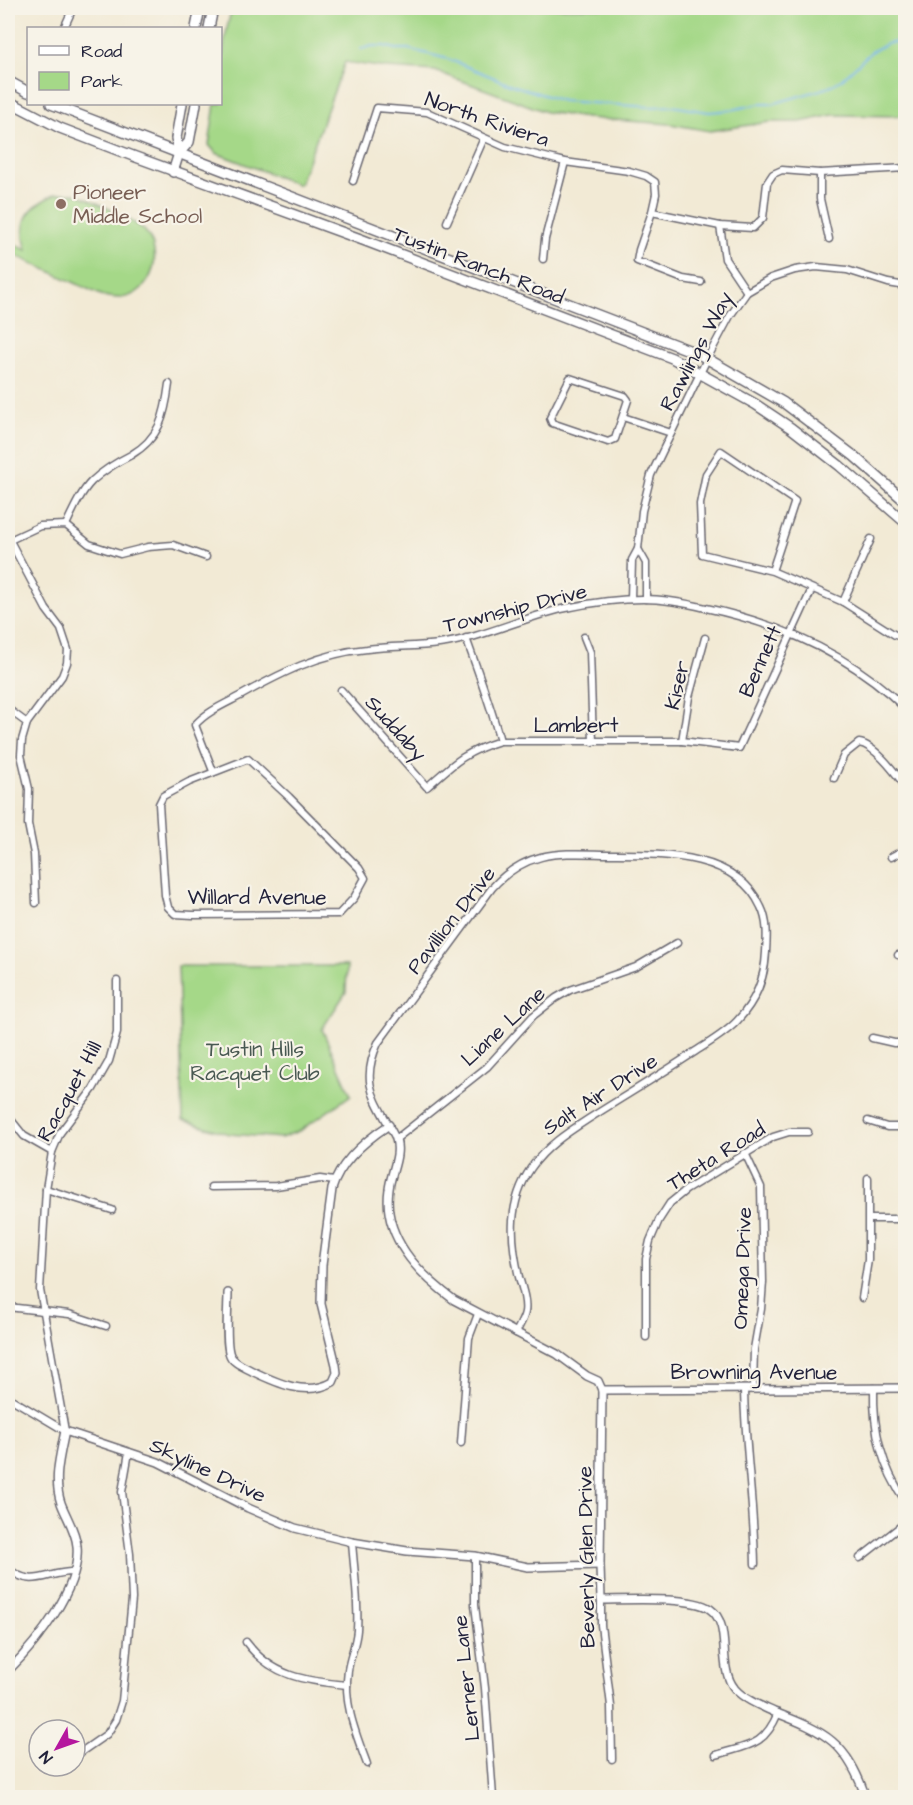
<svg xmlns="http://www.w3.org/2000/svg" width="913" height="1805" font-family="'Architects Daughter',sans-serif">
<rect width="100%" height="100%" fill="#f7f3e8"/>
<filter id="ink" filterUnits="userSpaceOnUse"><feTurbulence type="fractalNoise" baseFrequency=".0167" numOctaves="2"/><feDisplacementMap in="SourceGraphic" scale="12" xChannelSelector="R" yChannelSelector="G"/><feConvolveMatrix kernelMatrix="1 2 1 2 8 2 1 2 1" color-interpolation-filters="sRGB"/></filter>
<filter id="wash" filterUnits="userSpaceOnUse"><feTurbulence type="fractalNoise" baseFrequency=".008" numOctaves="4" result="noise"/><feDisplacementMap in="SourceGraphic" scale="24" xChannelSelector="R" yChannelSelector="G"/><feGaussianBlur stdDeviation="1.35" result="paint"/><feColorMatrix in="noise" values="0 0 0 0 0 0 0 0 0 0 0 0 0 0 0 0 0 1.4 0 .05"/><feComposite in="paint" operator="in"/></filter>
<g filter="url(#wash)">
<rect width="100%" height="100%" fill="#f2ead5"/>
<g fill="#a5d888" stroke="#647d62" stroke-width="1.5">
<path d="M232 8H905V116L833 115 800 122H770L710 131 670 124 587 118 546 112 435 71 387 68 345 62 299 185 216 153 209 145 215 104H220C220 71 223 39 232 8Z"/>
<path d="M56 194C62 194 69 192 75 194 85 196 137 222 144 230 165 252 153 294 121 298 115 298 108 297 103 296L8 252 12 243 27 250C17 220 29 206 56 194Z"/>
<polygon points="178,966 347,966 346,992 322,1029 351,1095 301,1130 281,1138 229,1134 183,1120"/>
</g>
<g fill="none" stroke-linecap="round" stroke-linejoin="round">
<polyline stroke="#78b7eb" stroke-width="2" points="361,49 372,46 384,46 396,49 408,49 448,59 512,85 563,101 650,107 672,106 709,112 731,110 759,104 772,104 827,88 841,80 871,52 886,44 906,40"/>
</g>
</g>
<g filter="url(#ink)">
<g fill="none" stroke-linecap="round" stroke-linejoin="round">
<g stroke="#6b6871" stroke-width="9">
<g id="minor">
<polyline points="64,28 73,8"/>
<polyline points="820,173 820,199 829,239"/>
<polyline points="353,181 377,108 427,112 505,147 565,162 629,171 646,176 655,182 656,194 652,212 639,250 637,261 683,279 701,282"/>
<polyline points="652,212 720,226 753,228 763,218 767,183 773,174 782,170 820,173 906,168"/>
<polyline points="447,222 484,138"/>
<polyline points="720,226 725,259 747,292"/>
<polyline points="543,259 545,239 565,162"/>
<polygon points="570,378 625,396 628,400 615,439 608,442 552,423 550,418"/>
<polyline points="623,417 671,433"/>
<path d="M66 525C73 510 81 492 92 481 104 470 117 462 131 455 160 438 165 415 169 384"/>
<polyline points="8,537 46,609 61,629 68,650 67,663 62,676 27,723 22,740 21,755 29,789 28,824 34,854 36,903"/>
<polyline points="10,540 40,526 66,525 89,544 120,554 148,547 173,545 206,557"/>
<polyline points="638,549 646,563 646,599"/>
<polyline points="772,571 795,501 721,451 706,474 700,504 702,554 772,571 843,602 895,635 906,638"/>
<polyline points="631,599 632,560 638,549 642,511 651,475 707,359 730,316 747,292 771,278 795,270 816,267 847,270 888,283 906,286"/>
<polyline points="843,602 871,539"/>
<polyline points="584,637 590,652 593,742"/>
<path d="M466 638C478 672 491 706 500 741"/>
<path d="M341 690 427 787C453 764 464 752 500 741H682L739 748 812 589"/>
<polyline points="8,709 27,723"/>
<polyline points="682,741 689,697 705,638"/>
<polygon points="248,759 289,797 359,868 365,878 354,898 339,914 193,915 175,914 168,907 165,895 159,804 163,796 189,782"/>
<path d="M213 771 195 725C206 712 225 704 240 696 281 673 320 653 367 649 391 646 415 647 439 644 483 638 523 617 566 608 590 603 618 599 643 599 664 599 685 603 706 608 781 624 850 654 906 709"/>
<path d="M834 778 844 755 859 743C875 745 896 774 906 787"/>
<polyline points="891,857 906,849"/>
<polyline points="898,955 906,957"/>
<polyline points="872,1038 894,1043 906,1043"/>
<polyline points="8,1116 24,1136 52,1152"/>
<polyline points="868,1121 887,1127 906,1127"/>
<polyline points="745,1153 761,1187 763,1282 761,1309 754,1349 753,1389"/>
<polyline points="211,1187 276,1186 320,1179 334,1181"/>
<polyline points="46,1189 112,1210"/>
<polyline points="869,1219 906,1219"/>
<polyline points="862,1298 868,1260 868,1178"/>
<polyline points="8,1307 69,1314 106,1326"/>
<path d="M516 1333C519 1326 524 1319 525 1312 527 1301 522 1288 519 1277 510 1238 508 1202 531 1168 547 1145 570 1131 593 1116 626 1095 660 1075 693 1053 708 1043 725 1034 737 1021 755 1002 765 978 766 952 767 937 768 921 761 907 737 854 667 854 617 854 566 854 530 846 492 888L378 1043C358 1086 378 1102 396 1139L487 1067 533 1016 556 998 570 990 636 967 677 943"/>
<polyline points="646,1337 646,1259 650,1241 659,1220 670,1203 686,1190 773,1137 789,1132 808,1132"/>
<path d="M874 1388C873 1431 881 1466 906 1502"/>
<path d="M744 1389C745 1448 754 1505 755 1564"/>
<polyline points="8,1397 65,1431"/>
<polyline points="65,1431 40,1290 46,1189 52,1152 60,1133 93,1089 109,1061 117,1033 117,981"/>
<polyline points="461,1443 469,1338 478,1314"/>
<path d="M352 1542C354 1571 359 1601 357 1630 356 1644 350 1657 348 1670 343 1704 356 1734 367 1764"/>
<polyline points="475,1556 475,1605 485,1688 493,1797"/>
<polyline points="860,1558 906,1522"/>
<path d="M8 1568C32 1590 48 1571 74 1572"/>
<polyline points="601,1600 601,1625 611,1706 612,1759"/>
<path d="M246 1642C272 1677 306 1681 347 1685"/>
<polyline points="81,1752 107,1734 116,1720 122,1701 132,1599 130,1554 122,1492 129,1452"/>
<path d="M716 1755C748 1745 764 1747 778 1713"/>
</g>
</g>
<g stroke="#6b6871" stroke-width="10">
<g id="tertiary">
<path d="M396 1139C401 1156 391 1172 389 1189 382 1237 419 1274 454 1300L557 1354 587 1376 598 1381 602 1390"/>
<path d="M228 1293C228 1307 225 1344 230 1355 233 1363 245 1367 252 1371 277 1383 307 1397 333 1382L337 1373 336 1365 321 1304 322 1265 332 1189C340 1162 366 1140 389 1125"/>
<path d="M602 1390 600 1565 601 1600C626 1600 691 1596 710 1609 733 1625 716 1667 735 1689 745 1700 761 1706 774 1712 826 1732 847 1742 866 1798"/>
<polyline points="602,1390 906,1388"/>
<path d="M8 1671C36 1643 81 1589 77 1546 76 1531 66 1517 61 1503 53 1479 60 1456 65 1431L158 1462 248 1508 295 1528 352 1542 407 1551 475 1556 528 1567 600 1565"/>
</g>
</g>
<g stroke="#6b6871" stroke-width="12">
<g id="primary">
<polyline points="196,28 200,8"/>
<polyline points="209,28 213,8"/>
<polyline points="8,81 28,92"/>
<polyline points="8,101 60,128 133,156 363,240 672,358 755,404 791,428 840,466 906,523"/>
<polyline points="51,104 699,354 784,403 854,456 906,502"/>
<polyline points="179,153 176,138 182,104"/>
<polyline points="173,172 179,153 189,142 196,104"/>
</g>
</g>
<use href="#minor" stroke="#fff" stroke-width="6"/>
<use href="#tertiary" stroke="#fff" stroke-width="7"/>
<use href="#primary" stroke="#fff" stroke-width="9"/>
</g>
</g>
<circle fill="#8d6e63" stroke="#f7f3e8" stroke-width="2" cx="61" cy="204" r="6"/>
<g text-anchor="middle" stroke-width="4.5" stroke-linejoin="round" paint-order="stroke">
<g font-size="21" fill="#22223b" stroke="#f7f3e8">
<text transform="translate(487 119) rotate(19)" y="7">North Riviera</text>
<text transform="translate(479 265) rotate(21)" y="7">Tustin Ranch Road</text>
<text transform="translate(696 351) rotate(-62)" y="7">Rawlings Way</text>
<text transform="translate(515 608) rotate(-14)" y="7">Township Drive</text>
<text transform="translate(760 661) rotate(-66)" y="7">Bennett</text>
<text transform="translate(677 685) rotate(-77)" y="7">Kiser</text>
<text x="576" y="732">Lambert</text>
<text transform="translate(396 728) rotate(48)" y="7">Suddaby</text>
<text x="257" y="904">Willard Avenue</text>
<text transform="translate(451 920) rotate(-52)" y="7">Pavillion Drive</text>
<text transform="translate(503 1026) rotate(-43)" y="7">Liane Lane</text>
<text transform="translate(69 1091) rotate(-61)" y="7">Racquet Hill</text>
<text transform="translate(600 1094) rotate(-33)" y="7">Salt Air Drive</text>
<text transform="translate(716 1156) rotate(-32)" y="7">Theta Road</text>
<text transform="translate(742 1268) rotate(-88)" y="7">Omega Drive</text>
<text x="754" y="1379">Browning Avenue</text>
<text transform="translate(208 1470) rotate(25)" y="7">Skyline Drive</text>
<text transform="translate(586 1557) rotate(-91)" y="7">Beverly Glen Drive</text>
<text transform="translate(466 1678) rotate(-96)" y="7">Lerner Lane</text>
</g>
<g font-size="21" fill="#785e54" stroke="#f7f3e8" text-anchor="start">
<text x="73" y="199">Pioneer<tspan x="73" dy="24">Middle School</tspan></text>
</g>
<g font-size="21" fill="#495952" stroke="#f7f3e8">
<text x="255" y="1056">Tustin Hills<tspan x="255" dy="24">Racquet Club</tspan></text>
</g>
</g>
<rect width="913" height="1805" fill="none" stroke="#f7f3e8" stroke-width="30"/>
<rect x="27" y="27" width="195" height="78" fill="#f7f3e8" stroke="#a29fa3" stroke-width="1.5"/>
<rect x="39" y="46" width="30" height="9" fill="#ffffff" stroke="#a29fa3" stroke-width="1.5"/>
<text x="81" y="57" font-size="18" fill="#22223b">Road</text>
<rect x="39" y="72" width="30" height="18" fill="#a5d888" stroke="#a29fa3" stroke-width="1.5"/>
<text x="81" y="87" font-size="18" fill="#22223b">Park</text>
<g transform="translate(57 1748) rotate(230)"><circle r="28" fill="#f7f3e8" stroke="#a29fa3" stroke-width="1.5"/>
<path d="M0-4.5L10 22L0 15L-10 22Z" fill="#b5179e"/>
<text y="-9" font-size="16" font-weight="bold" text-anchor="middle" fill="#22223b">N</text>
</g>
</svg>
